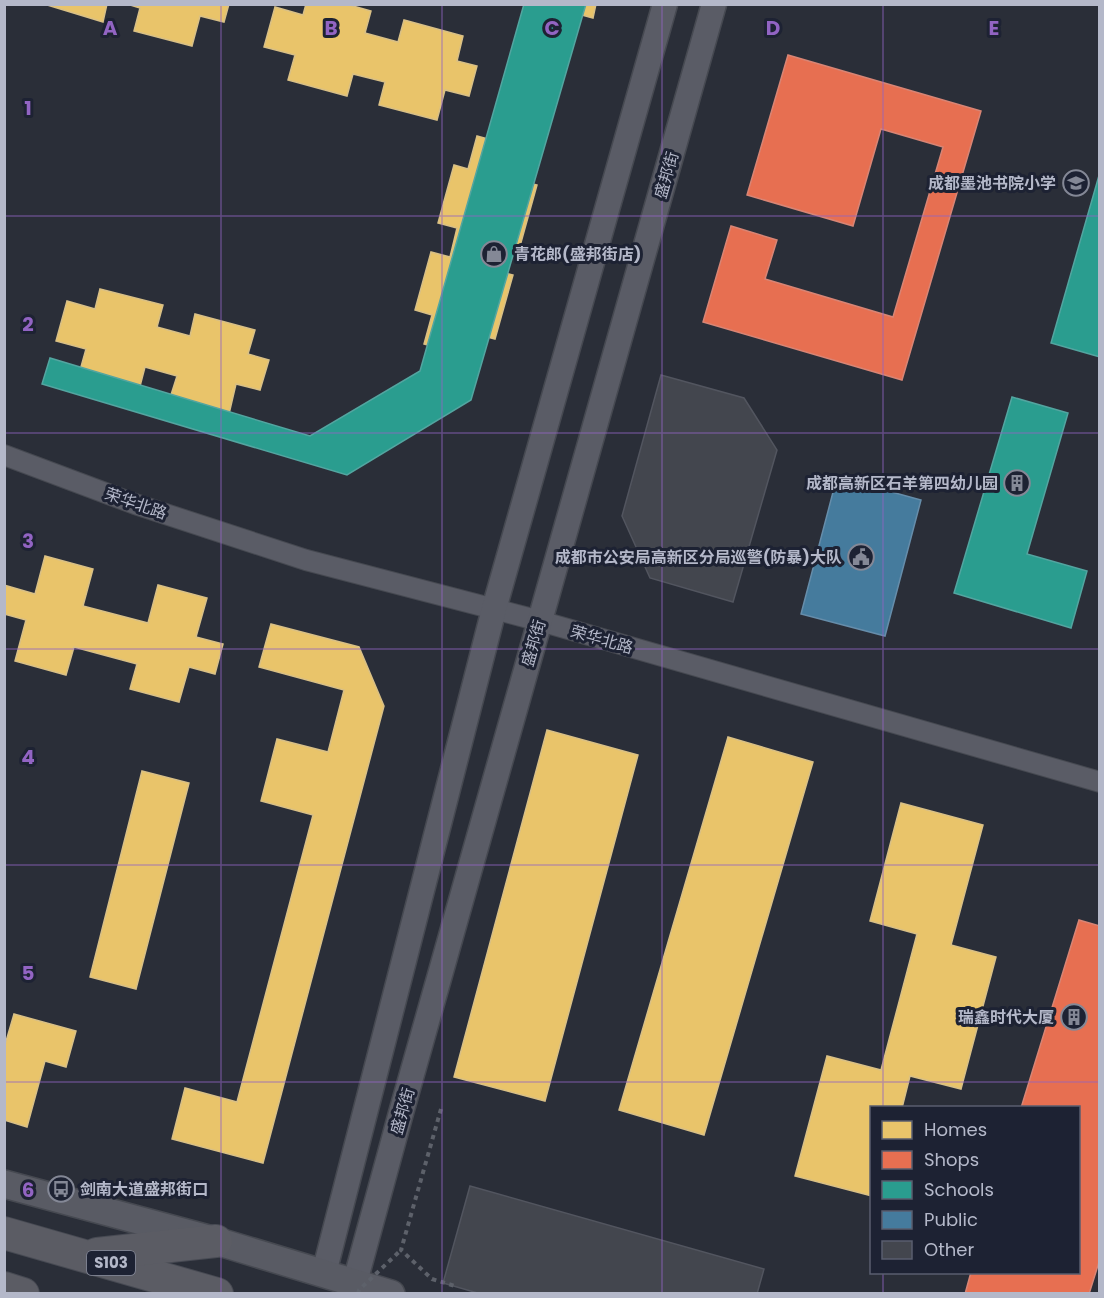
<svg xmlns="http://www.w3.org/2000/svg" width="1104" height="1298" font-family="Poppins,'Noto Sans SC',sans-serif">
<rect width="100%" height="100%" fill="#2a2e38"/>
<g fill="#e9c46a" stroke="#d9c086" stroke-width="1.5">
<polygon points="44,4 107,4 103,22"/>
<polygon points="127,4 229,4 224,22 200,16 192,46 134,31 140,8"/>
<polygon points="306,4 346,4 371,11 365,33 398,42 404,20 463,36 457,61 477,66 469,96 445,90 437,120 379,105 385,82 353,74 347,96 288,80 295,55 264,47 275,7 303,15"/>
<polygon points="527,4 596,4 593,18 560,9 553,32 522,23"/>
<polygon points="477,136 514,146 506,177 537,185 520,246 488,237 480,267 513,275 495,339 462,330 456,353 424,344 432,315 415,310 431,252 450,257 457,228 438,223 454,165 468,169"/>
<polygon points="100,289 163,305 157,327 190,336 195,314 255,330 248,354 269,360 260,390 236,384 229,414 170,398 177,376 145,367 139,390 79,374 86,349 56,341 67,301 95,309"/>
<polygon points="45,556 93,569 83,606 148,623 158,585 207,598 196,637 223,644 215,674 189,667 179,702 130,689 137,664 74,647 66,675 15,661 26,620 4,614 4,585 35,594"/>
<polygon points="271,624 359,647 384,706 263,1163 172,1139 185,1088 237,1102 313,815 261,801 277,739 328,752 344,690 259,667"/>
<polygon points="547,730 638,755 545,1101 454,1077"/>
<polygon points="728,737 813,762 704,1135 619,1110"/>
<polygon points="142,771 189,783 136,989 90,977"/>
<polygon points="901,803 983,825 951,945 996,957 961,1089 910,1076 902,1108 872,1108 872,1196 795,1176 827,1056 881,1070 917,934 870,921"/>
<polygon points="14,1014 76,1031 66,1067 45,1061 27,1127 4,1120 4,1048"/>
</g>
<g fill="#e76f51" stroke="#d88575" stroke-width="1.5">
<polygon points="788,55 981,111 902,380 703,322 731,226 777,240 765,279 893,317 943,147 881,129 853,226 747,195"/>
<polygon points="1079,920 1100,926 1100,1259 1089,1294 965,1294 971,1272 1078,1272 1078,1108 1021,1108"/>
</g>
<g fill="#2a9d8f" stroke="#53a5a0" stroke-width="1.5">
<polygon points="524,4 586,4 471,400 347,475 42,384 50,358 310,436 420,371"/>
<polygon points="1100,172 1100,357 1051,343"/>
<polygon points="1012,397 1068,413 1027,554 1087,571 1071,628 954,593"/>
</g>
<polygon fill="#457b9d" stroke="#668daa" stroke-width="1.5" points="837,477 921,500 885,636 801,614"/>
<g fill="#43464e" stroke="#52555f" stroke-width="1.5">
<polygon points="661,375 744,398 777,450 733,602 650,578 622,516"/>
<polygon points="470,1186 764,1269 757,1294 481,1294 443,1283"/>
</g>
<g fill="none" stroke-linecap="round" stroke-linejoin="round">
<g stroke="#464951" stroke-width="22">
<polyline id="minor" points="4,455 135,504 306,560 540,621 1100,782"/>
</g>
<g stroke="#464951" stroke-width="27">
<g id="tertiary">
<polyline points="324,1273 494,609 665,4"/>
<polyline points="355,1282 401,1113 714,4"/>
</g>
</g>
<g stroke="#464951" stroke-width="30">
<polyline id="secondary" points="4,1184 216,1241 391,1294"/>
</g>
<g stroke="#474a53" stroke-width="34">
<g id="trunk">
<polyline points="4,1233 217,1294"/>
<polyline points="97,1254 216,1241"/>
<polyline points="4,1288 23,1294"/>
</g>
</g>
<polyline stroke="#5d616a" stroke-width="4" stroke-dasharray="4.5 4.5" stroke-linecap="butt" points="441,1109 401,1250 432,1279 455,1286"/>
<use href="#minor" stroke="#5a5c66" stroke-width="20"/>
<use href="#tertiary" stroke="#5a5c66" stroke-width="24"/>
<use href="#secondary" stroke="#595b64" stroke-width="27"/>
<use href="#trunk" stroke="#5b5c64" stroke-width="32"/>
<polyline stroke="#5d616a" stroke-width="4" stroke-dasharray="4.5 4.5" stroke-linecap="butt" points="358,1294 359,1290 401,1250"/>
</g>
<path fill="none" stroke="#9264c3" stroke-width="1.5" stroke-opacity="0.55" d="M221 4V1294M442 4V1294M662 4V1294M883 4V1108M4 216H1100M4 433H1100M4 649H1100M4 865H1100M4 1082H1100M883 1272V1294"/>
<defs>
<g id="school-ring" transform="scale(1.35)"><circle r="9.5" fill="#1d2233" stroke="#848896" stroke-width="1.5"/><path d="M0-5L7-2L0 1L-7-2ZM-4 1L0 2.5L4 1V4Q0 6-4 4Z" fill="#848896"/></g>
<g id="shop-ring" transform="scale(1.35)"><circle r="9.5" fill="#1d2233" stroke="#848896" stroke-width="1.5"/><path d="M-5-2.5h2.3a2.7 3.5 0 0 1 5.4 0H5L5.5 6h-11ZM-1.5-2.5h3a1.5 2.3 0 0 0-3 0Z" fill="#848896"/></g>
<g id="building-ring" transform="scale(1.35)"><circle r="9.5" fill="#1d2233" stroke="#848896" stroke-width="1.5"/><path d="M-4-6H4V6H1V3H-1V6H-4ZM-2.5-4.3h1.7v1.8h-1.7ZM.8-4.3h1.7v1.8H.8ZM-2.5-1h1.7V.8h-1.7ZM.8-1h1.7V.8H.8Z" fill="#848896"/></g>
<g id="civic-ring" transform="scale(1.35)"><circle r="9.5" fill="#1d2233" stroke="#848896" stroke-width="1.5"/><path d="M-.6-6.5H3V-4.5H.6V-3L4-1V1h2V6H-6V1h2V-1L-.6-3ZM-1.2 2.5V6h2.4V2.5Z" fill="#848896"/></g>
<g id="bus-ring" transform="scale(1.35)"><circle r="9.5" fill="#1d2233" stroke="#848896" stroke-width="1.5"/><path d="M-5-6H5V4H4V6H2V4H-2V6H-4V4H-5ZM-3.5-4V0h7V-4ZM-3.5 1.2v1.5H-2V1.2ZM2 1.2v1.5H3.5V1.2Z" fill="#848896"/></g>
</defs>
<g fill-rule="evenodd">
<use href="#school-ring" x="1076" y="183"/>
<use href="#shop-ring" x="494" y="254"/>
<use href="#building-ring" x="1017" y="483"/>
<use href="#civic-ring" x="861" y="557"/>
<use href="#building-ring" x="1074" y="1017"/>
<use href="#bus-ring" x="61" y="1189"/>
</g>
<g text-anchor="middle" stroke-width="6" stroke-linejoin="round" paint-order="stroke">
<rect fill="#1d2233" stroke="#878b9c" stroke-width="1.5" x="87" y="1251" width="48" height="24" rx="4.5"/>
<g font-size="15" font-weight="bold" fill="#b4b8c9">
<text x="111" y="1268">S103</text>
</g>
<g font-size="16" fill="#b4b8c9" stroke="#1d2233">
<text transform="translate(666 175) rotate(-74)" y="6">盛邦街</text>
<text transform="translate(136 503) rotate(19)" y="6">荣华北路</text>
<text transform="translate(602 639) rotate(16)" y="6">荣华北路</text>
<text transform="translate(533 643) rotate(-74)" y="6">盛邦街</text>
<text transform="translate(402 1111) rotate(-74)" y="6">盛邦街</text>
</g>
<g font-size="16" font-weight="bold" fill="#b4b8c9" stroke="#1d2233" text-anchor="end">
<text x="1056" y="189">成都墨池书院小学</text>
<text x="514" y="260" text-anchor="start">青花郎(盛邦街店)</text>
<text x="998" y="489">成都高新区石羊第四幼儿园</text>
<text x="842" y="563">成都市公安局高新区分局巡警(防暴)大队</text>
<text x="1054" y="1023">瑞鑫时代大厦</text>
<text x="80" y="1195" text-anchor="start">剑南大道盛邦街口</text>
</g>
</g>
<g font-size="20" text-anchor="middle" font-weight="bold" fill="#9264c3" stroke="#1d2233" stroke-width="6" stroke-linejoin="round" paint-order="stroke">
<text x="110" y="35">A</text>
<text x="331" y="35">B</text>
<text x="552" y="35">C</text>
<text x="773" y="35">D</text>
<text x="994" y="35">E</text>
<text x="28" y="115">1</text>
<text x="28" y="331">2</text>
<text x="28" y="548">3</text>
<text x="28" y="764">4</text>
<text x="28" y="980">5</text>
<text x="28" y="1197">6</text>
</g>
<rect width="1104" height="1298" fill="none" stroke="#b4b8c9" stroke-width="12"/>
<rect x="870" y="1106" width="210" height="168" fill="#1d2233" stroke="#595e6f" stroke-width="1.5"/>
<rect x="882" y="1121" width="30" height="18" fill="#e9c46a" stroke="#595e6f" stroke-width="1.5"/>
<text x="924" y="1136" font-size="18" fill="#b4b8c9">Homes</text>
<rect x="882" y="1151" width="30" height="18" fill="#e76f51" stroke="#595e6f" stroke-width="1.5"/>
<text x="924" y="1166" font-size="18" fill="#b4b8c9">Shops</text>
<rect x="882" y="1181" width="30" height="18" fill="#2a9d8f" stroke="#595e6f" stroke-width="1.5"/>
<text x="924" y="1196" font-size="18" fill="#b4b8c9">Schools</text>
<rect x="882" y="1211" width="30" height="18" fill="#457b9d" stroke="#595e6f" stroke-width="1.5"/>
<text x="924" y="1226" font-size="18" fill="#b4b8c9">Public</text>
<rect x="882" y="1241" width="30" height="18" fill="#43464e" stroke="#595e6f" stroke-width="1.5"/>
<text x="924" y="1256" font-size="18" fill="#b4b8c9">Other</text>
</svg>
